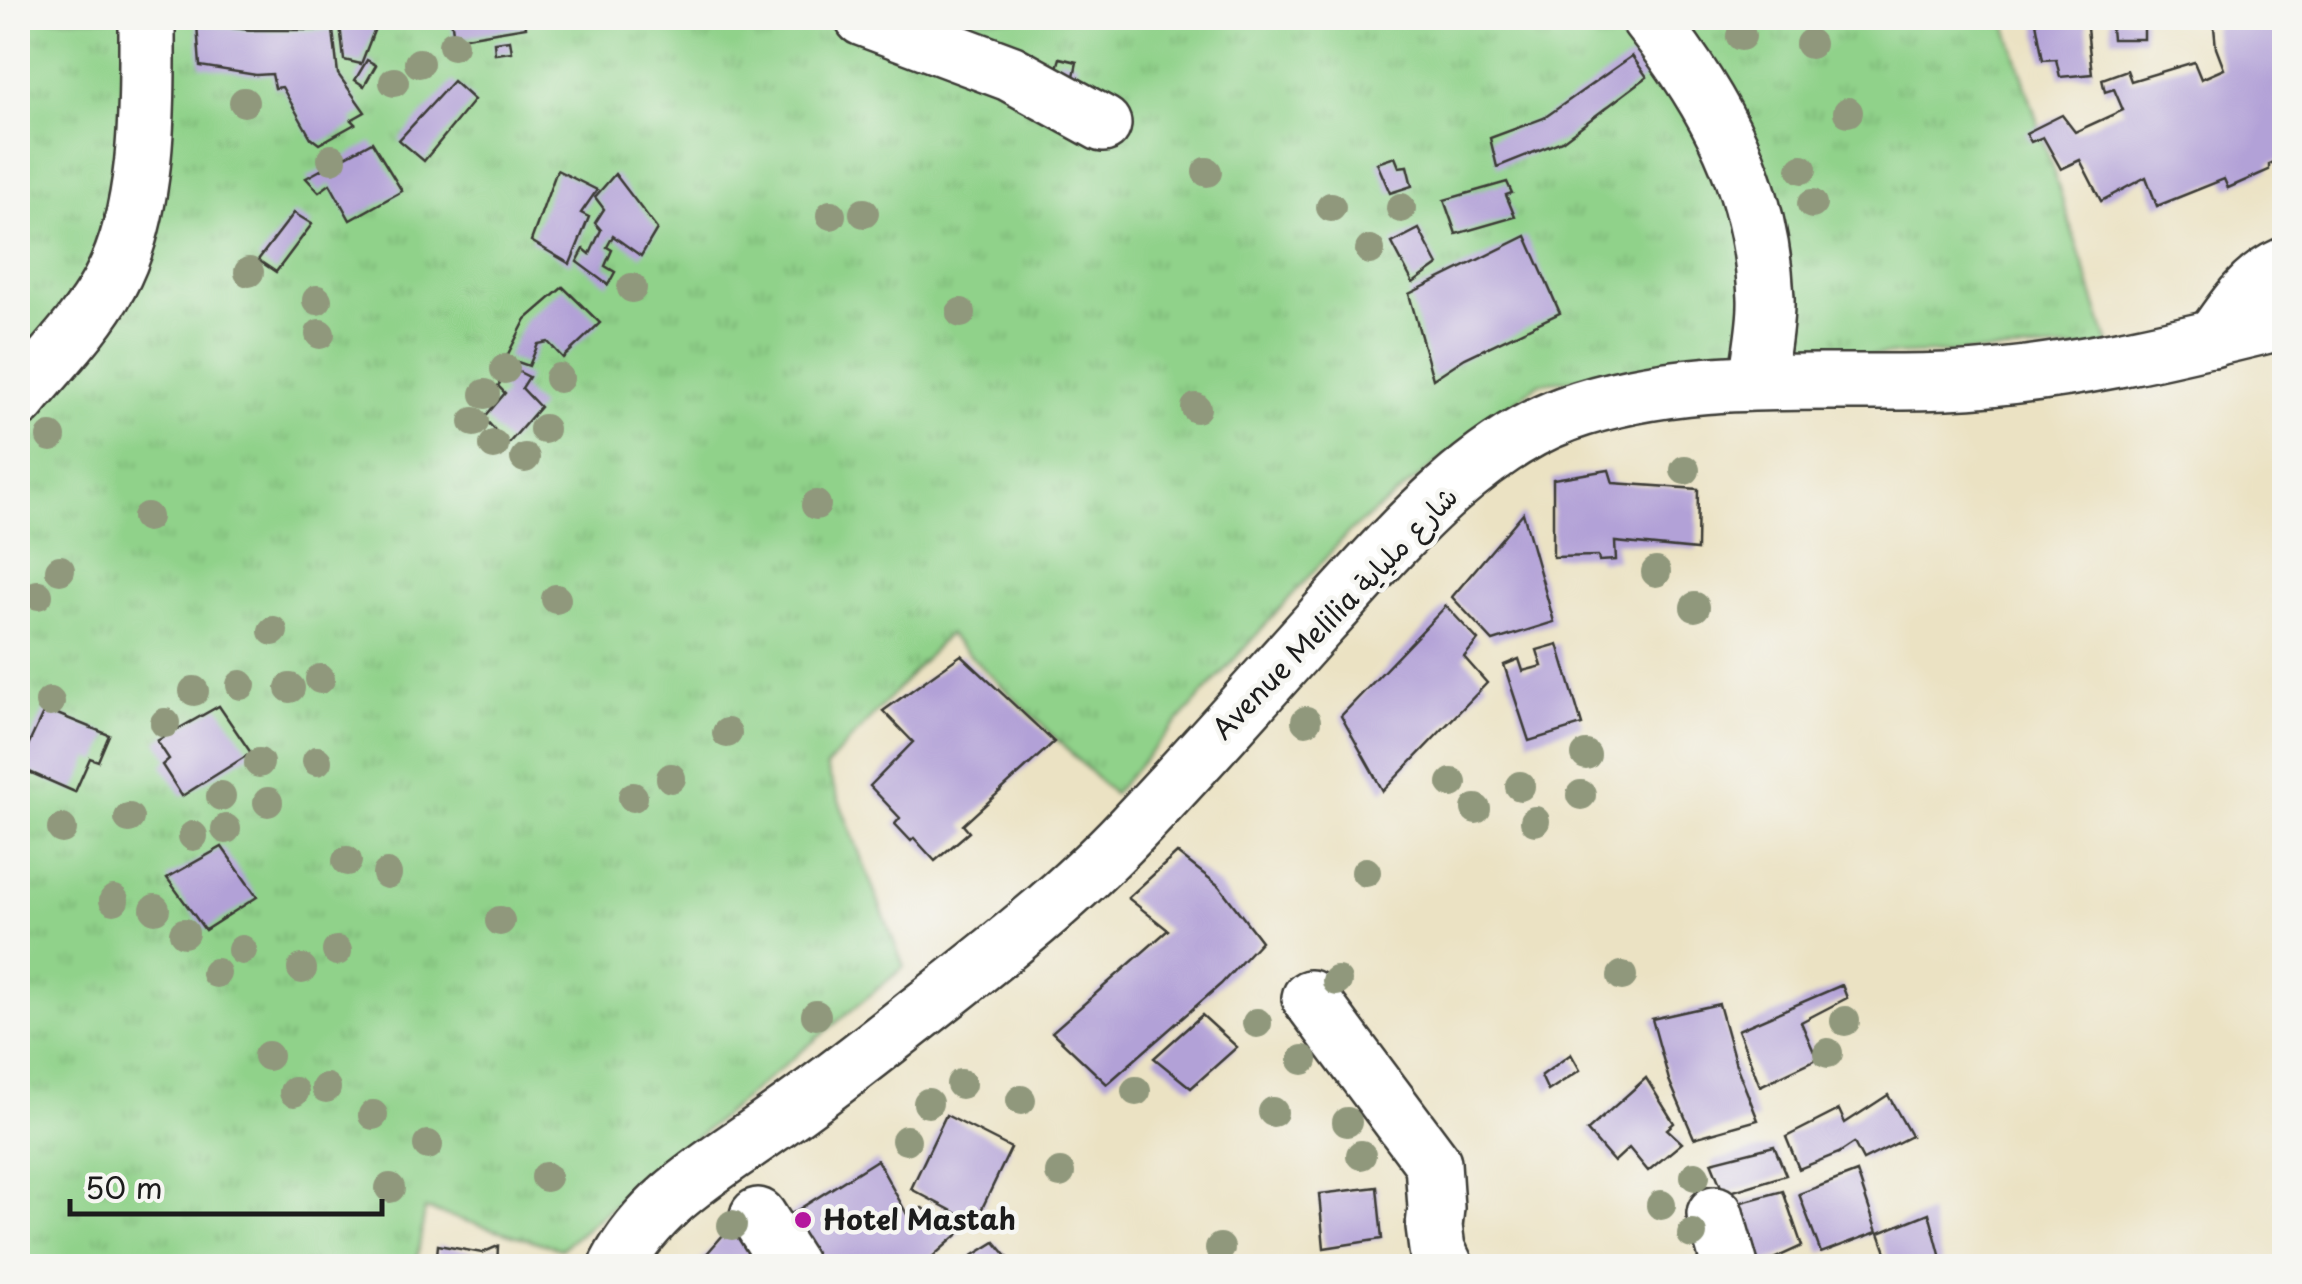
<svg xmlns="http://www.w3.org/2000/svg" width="2302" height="1284" font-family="'Playpen Sans','Playpen Sans Arabic',sans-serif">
<defs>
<pattern id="grass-tufts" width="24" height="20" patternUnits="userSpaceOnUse" patternTransform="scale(2.5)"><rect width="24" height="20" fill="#90d28a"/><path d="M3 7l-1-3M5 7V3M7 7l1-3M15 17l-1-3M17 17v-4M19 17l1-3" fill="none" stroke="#7cb476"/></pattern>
</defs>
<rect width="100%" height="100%" fill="#f6f6f2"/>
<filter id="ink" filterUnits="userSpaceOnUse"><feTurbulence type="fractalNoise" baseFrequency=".01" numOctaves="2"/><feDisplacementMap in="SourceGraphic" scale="20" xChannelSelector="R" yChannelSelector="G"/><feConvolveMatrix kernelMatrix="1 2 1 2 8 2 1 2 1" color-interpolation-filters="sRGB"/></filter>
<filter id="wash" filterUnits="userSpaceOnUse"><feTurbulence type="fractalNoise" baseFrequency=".0048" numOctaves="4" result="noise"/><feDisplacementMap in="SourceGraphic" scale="40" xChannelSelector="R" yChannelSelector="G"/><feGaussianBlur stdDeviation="2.25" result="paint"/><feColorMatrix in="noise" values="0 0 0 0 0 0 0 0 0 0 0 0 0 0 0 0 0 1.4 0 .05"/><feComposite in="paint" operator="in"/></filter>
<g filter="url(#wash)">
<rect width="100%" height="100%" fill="#ebe2c3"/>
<polygon fill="url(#grass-tufts)" stroke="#567753" stroke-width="2.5" points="18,18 2004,18 2110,348 1807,357 1539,383 1349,532 1113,794 948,634 826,767 904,967 561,1249 425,1209 416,1266 18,1266"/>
<g id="blocks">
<g fill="#b2a1d7">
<polygon points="351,18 379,18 361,64 344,60 340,25"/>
<polygon points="451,18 525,18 526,27 454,39"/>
<polygon points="2110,18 2144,18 2144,39 2112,39"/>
<polygon points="2221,18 2275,18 2284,38 2284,158 2269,164 2269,170 2228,188 2224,179 2157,206 2146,177 2101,201 2080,160 2061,169 2043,137 2031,142 2026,133 2062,115 2075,132 2123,110 2114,89 2105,92 2102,79 2127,70 2131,81 2194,62 2201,79 2224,69 2216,48 2214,27 2221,24"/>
<polygon points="2086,19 2092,74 2060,77 2056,59 2043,60 2036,22"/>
<polygon points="197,24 251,30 333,30 338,74 365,112 351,120 355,124 319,144 311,138 282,87 275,88 272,74 256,75 200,66"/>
<polygon points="510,40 512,52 495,54 494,42"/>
<polygon points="1632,56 1647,77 1562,141 1497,167 1490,138 1544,118"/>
<polygon points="1060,58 1077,62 1073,81 1055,75"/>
<polygon points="367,60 376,65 364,86 355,80"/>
<polygon points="453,81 474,100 424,161 399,140"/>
<polygon points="372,142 402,191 350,220 330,184 319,192 306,178"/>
<polygon points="1395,157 1399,167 1407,166 1412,186 1390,193 1377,163"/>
<polygon points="557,170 597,190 581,213 589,217 570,264 531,241"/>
<polygon points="615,174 657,229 641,256 613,236 607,247 612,250 605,266 615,272 608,285 577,262 584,249 590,254 601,230 595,223 604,209 595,197"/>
<polygon points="1507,182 1512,193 1506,195 1515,217 1456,234 1444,200"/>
<polygon points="294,213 312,224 276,272 258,260"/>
<polygon points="1419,229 1438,265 1413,283 1392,243"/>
<polygon points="1526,236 1560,313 1465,358 1433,379 1409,294"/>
<polygon points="563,287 600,323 563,358 548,342 538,344 529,366 506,358 526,319"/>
<polygon points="509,367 529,377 522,388 540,407 508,444 484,418 505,393 498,386"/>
<polygon points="1609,470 1613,483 1698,489 1697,550 1615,542 1616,560 1599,561 1598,556 1553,557 1553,479"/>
<polygon points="1523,513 1554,622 1493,641 1452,597"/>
<polygon points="1446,606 1478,640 1464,657 1487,683 1383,791 1341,716"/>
<polygon points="1558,644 1582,725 1529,741 1504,665 1519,659 1523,671 1542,666 1537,650"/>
<polygon points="961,655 1054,742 963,825 969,832 935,861 914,838 911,841 895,824 900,818 870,786 913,742 883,711"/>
<polygon points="219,706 251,753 182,796 162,765 169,759 157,741"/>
<polygon points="45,709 109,735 98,761 90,758 75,792 18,767"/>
<polygon points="222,847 257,897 205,930 167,878"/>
<polygon points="1177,853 1219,886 1261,941 1221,984 1107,1084 1052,1032 1168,930 1128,898"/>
<polygon points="1842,985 1847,998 1801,1022 1817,1059 1760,1086 1738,1030"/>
<polygon points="1719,1004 1736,1065 1758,1120 1694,1138 1669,1080 1652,1019"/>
<polygon points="1202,1015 1237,1047 1191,1088 1154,1058"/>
<polygon points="1571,1054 1580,1070 1548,1091 1541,1076"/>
<polygon points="1646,1078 1674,1123 1667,1129 1682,1143 1648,1171 1629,1148 1614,1162 1587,1131"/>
<polygon points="1888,1095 1911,1136 1863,1160 1854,1143 1839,1153 1799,1169 1786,1137 1839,1110 1845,1123"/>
<polygon points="946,1115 1011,1148 975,1223 911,1189"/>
<polygon points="1774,1146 1786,1175 1724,1194 1711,1162"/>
<polygon points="877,1160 908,1216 922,1208 964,1229 922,1266 801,1266 774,1225"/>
<polygon points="1857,1172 1877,1232 1821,1253 1799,1194"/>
<polygon points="1377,1187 1382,1239 1324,1248 1319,1194"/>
<polygon points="1783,1191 1802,1246 1758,1266 1743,1266 1723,1207"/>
<polygon points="1929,1213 1943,1266 1891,1266 1879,1233"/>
<polygon points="731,1226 772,1266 696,1266"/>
<polygon points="995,1242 1015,1266 956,1266"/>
<polygon points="438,1245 482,1253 498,1246 497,1266 436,1266"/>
</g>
</g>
</g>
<g filter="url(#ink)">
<use href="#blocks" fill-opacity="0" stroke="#3b3a35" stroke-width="2.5"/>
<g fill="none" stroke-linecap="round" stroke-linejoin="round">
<g stroke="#3b3a35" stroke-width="60">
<g id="minor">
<polyline points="863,18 1010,73 1103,124"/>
<path d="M1649 18C1716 103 1761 186 1766 298 1767 325 1760 355 1757 382"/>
<path d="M2213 339C2233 310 2252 280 2284 266"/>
<path d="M18 400C48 363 86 326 109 284 150 210 147 100 147 18"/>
<polyline points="1310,998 1433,1163 1436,1208 1434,1226 1437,1249 1445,1266"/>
<polyline points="1715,1214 1730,1266"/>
<polyline points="758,1216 790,1266"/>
<path d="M617 1266C651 1199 721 1162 780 1119 824 1088 866 1055 909 1021 985 961 1064 901 1131 830 1196 762 1258 691 1321 621 1389 547 1470 449 1566 414 1689 370 1819 386 1947 381 2060 376 2175 348 2284 321"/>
</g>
</g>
<use href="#minor" stroke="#fff" stroke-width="55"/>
</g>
<g fill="#90987c">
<circle cx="1741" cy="36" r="15"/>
<circle cx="1810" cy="44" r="15"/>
<circle cx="453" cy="45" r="15"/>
<circle cx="419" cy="63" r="15"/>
<circle cx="394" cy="82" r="15"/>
<circle cx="244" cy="102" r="15"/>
<circle cx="1848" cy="112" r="15"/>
<circle cx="332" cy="159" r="15"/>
<circle cx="1802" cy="169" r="15"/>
<circle cx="1207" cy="172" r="15"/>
<circle cx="1812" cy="204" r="15"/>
<circle cx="1331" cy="207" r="15"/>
<circle cx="1401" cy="208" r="15"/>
<circle cx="864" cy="213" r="15"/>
<circle cx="831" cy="215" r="15"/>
<circle cx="1370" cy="250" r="15"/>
<circle cx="249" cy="272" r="15"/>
<circle cx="632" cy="288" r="15"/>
<circle cx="317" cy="300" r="15"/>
<circle cx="961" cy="313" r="15"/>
<circle cx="320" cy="334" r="15"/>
<circle cx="505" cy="369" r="15"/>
<circle cx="559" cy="378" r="15"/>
<circle cx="485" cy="394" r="15"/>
<circle cx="1196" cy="408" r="15"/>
<circle cx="474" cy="422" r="15"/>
<circle cx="544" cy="429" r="15"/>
<circle cx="51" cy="437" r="15"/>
<circle cx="494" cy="445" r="15"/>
<circle cx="525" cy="458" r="15"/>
<circle cx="1685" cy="470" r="15"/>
<circle cx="816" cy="505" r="15"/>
<circle cx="147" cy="517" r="15"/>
<circle cx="60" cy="570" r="15"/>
<circle cx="1656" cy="572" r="15"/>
<circle cx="38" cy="595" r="15"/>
<circle cx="556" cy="599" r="15"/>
<circle cx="1695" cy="607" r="15"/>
<circle cx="273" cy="631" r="15"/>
<circle cx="320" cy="679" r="15"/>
<circle cx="241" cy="685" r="15"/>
<circle cx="290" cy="688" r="15"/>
<circle cx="194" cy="691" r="15"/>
<circle cx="50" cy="702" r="15"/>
<circle cx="1306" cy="721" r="15"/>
<circle cx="165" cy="723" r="15"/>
<circle cx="727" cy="733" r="15"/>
<circle cx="1586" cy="755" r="15"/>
<circle cx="317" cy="761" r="15"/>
<circle cx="259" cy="763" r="15"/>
<circle cx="671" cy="778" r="15"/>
<circle cx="1452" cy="783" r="15"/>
<circle cx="1520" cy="786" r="15"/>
<circle cx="1581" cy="795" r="15"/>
<circle cx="221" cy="796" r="15"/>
<circle cx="633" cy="797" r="15"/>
<circle cx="268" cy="802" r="15"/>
<circle cx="1476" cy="809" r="15"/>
<circle cx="129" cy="818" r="15"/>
<circle cx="1535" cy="821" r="15"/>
<circle cx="62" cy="829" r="15"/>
<circle cx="226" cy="829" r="15"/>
<circle cx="193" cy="836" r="15"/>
<circle cx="347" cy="861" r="15"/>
<circle cx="1366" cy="872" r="15"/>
<circle cx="387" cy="874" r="15"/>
<circle cx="114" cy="900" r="15"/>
<circle cx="155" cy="909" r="15"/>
<circle cx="500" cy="921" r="15"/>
<circle cx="184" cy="933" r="15"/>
<circle cx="242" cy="950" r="15"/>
<circle cx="337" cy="951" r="15"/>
<circle cx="302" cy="969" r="15"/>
<circle cx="216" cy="973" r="15"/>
<circle cx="1622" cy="976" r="15"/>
<circle cx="1337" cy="981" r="15"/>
<circle cx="816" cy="1015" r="15"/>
<circle cx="1845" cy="1021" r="15"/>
<circle cx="1257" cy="1023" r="15"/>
<circle cx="1828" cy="1053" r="15"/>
<circle cx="268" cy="1056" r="15"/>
<circle cx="1303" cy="1060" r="15"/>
<circle cx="961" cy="1084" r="15"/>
<circle cx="326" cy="1088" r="15"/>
<circle cx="1136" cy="1091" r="15"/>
<circle cx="294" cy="1092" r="15"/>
<circle cx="1021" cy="1100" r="15"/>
<circle cx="928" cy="1103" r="15"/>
<circle cx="1273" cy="1112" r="15"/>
<circle cx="373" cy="1115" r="15"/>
<circle cx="1347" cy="1122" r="15"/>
<circle cx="906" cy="1140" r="15"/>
<circle cx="428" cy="1145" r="15"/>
<circle cx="1361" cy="1155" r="15"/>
<circle cx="1060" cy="1173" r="15"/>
<circle cx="1695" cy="1176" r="15"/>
<circle cx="546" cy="1177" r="15"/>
<circle cx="390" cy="1188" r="15"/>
<circle cx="1661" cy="1205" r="15"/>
<circle cx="732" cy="1225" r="15"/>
<circle cx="1692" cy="1234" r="15"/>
<circle cx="1220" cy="1248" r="15"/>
</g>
</g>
<circle fill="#b5179e" stroke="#f6f6f2" stroke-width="4" cx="803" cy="1220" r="10"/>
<g text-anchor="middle" stroke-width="9" stroke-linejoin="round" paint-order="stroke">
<g font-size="28" fill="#1c1c1c" stroke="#f6f6f2">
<text transform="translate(1335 613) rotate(-46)" y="10">Avenue Melilia شارع ملياية</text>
</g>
<g font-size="28" font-weight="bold" fill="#1c1c1c" stroke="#f6f6f2" text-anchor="start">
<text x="823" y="1230">Hotel Mastah</text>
</g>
</g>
<rect width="2302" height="1284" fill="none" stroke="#f6f6f2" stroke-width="60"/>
<path d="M70 1199v15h312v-15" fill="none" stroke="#1c1c1c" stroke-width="5"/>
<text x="85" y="1199" font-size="30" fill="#1c1c1c" stroke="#f6f6f2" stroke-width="8" paint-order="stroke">50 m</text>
</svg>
